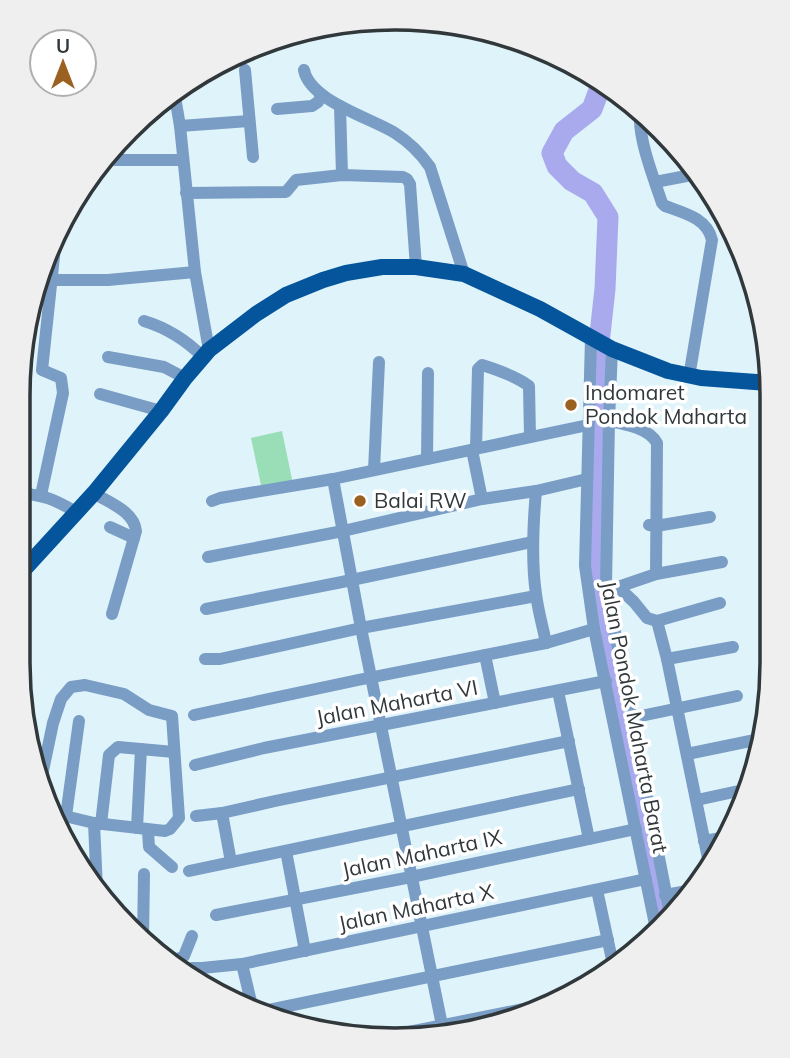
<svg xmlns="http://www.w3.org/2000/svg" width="790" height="1058" font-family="Mulish,sans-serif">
<rect width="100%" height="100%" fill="#dff3fa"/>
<polygon fill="#9adeb7" points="282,431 293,484 262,490 251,438"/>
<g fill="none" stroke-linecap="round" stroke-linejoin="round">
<polyline stroke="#a9a9ed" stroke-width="21" points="603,80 592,109 564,131 552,153 557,166 572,181 593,193 608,217 605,289 596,370 594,583 663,929"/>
<g stroke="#7a9dc5" stroke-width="12">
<polyline points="245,70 253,157"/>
<path d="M304 70C310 101 371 118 395 133 409 142 421 154 430 167L464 274"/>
<polyline points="174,91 180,126 195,272 209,350"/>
<polyline points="340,106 342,175"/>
<polyline points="277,109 312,106 318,102 322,95"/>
<path d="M640 117C639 141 654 179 662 203L665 206C684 213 707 218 712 240L689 377"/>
<polyline points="180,126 249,121"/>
<polyline points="101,160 183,160"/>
<polyline points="655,182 697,174"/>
<polyline points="186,193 286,192 296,180 342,175 403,177 407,179 410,184 416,267"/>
<polyline points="39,280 108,280 195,272"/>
<path d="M144 321C167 328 186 340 203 357"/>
<polyline points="591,338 585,566 594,629 657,934"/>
<polyline points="612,349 609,421 606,586 671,919"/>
<polyline points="108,357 164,367 185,378"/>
<polyline points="100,394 161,411"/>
<path d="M609 421C625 424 649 428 657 443L656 574"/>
<path d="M476 449 478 369 482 365C498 370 516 376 529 386L530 437"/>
<polyline points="472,450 482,499"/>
<polyline points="427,459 428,373"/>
<polyline points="374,470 379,362"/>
<polyline points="333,479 361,628 444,1035"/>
<path d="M536 491C533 525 531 560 536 594 538 611 543 627 546 643"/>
<path d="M18 493C44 495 54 499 76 512"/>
<path d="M94 493C109 503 134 511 136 531L112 614"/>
<polyline points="41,495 63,393 61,378 42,370 55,247"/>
<polyline points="212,501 220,498 333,479 588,425"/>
<polyline points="649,525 656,526 710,517"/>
<polyline points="110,527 134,538"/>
<polyline points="208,557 343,531 482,499 536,491 587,479"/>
<polyline points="606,586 618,587 634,602 647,618 657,621 720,603"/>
<polyline points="618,587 656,574 722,562"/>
<polyline points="206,609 342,582 532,542"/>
<polyline points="657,621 667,659 710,868"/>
<polyline points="485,655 495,703"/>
<polyline points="205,659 220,659 361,628 536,596"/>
<polyline points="667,659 733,647"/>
<polyline points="558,691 589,839"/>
<polyline points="194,715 358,680 546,643 594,629"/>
<polyline points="631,718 737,696"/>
<polyline points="687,754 755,740"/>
<polyline points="195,765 264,748 606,681"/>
<polyline points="40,785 53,723 61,699 71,687 85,685 124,694 149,710 172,716 179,818 170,829 165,831 94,823 52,813"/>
<polyline points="697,800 743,790"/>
<polyline points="222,813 231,862"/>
<polyline points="66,816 79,721"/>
<polyline points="196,816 222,813 275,801 569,741"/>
<polyline points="94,823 97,889"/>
<polyline points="101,824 109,755 118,747 174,752"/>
<polyline points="137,828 141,749"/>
<polyline points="148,831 149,847 172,867"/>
<polyline points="704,841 727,837"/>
<polyline points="286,851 305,951"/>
<polyline points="189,871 579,789"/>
<polyline points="597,890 614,969"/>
<polyline points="665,895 693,890"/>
<polyline points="216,915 411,877 636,829"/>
<polyline points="143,941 144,874"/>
<polyline points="167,958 178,959 184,956 192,936"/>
<polyline points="242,964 253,1010"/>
<polyline points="192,968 202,968 242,964 646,879"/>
<polyline points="259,1012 608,940"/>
<polyline points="384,1037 553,1003"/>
</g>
<polyline stroke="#05559c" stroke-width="16" points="18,576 94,493 161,411 185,378 209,350 256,314 286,295 323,280 346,273 382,267 416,267 464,274 540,309 612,349 668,371 701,378 769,383"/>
</g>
<g fill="#9b6120" stroke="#fff" stroke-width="2.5">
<circle cx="571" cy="405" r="7"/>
<circle cx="360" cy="501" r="7"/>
</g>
<g text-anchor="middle" stroke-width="7" stroke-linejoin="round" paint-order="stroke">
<g font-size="21" fill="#31383b" stroke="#fff" text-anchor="start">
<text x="585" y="400">Indomaret<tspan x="585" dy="24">Pondok Maharta</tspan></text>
<text x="374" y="508">Balai RW</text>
</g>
<g font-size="21" fill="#31383b" stroke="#fff">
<text transform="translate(397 703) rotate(-11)" y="7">Jalan Maharta VI</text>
<text transform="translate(634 717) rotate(79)" y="7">Jalan Pondok Maharta Barat</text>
<text transform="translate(422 854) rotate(-12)" y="7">Jalan Maharta IX</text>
<text transform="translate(416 908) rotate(-12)" y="7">Jalan Maharta X</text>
</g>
</g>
<path d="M0 0H790V1058H0ZM395 30H395A365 365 0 0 1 760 395V663A365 365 0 0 1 395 1028H395A365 365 0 0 1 30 663V395A365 365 0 0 1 395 30Z" fill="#efefef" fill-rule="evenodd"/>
<path fill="none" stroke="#31383b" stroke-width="3.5" d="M395 30H395A365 365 0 0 1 760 395V663A365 365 0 0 1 395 1028H395A365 365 0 0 1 30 663V395A365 365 0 0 1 395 30Z"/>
<g transform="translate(63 63)"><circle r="33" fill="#ffffff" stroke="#adafb1" stroke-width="2"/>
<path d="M0-5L12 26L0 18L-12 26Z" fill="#9b6120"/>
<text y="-10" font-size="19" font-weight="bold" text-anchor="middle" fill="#31383b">U</text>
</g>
</svg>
